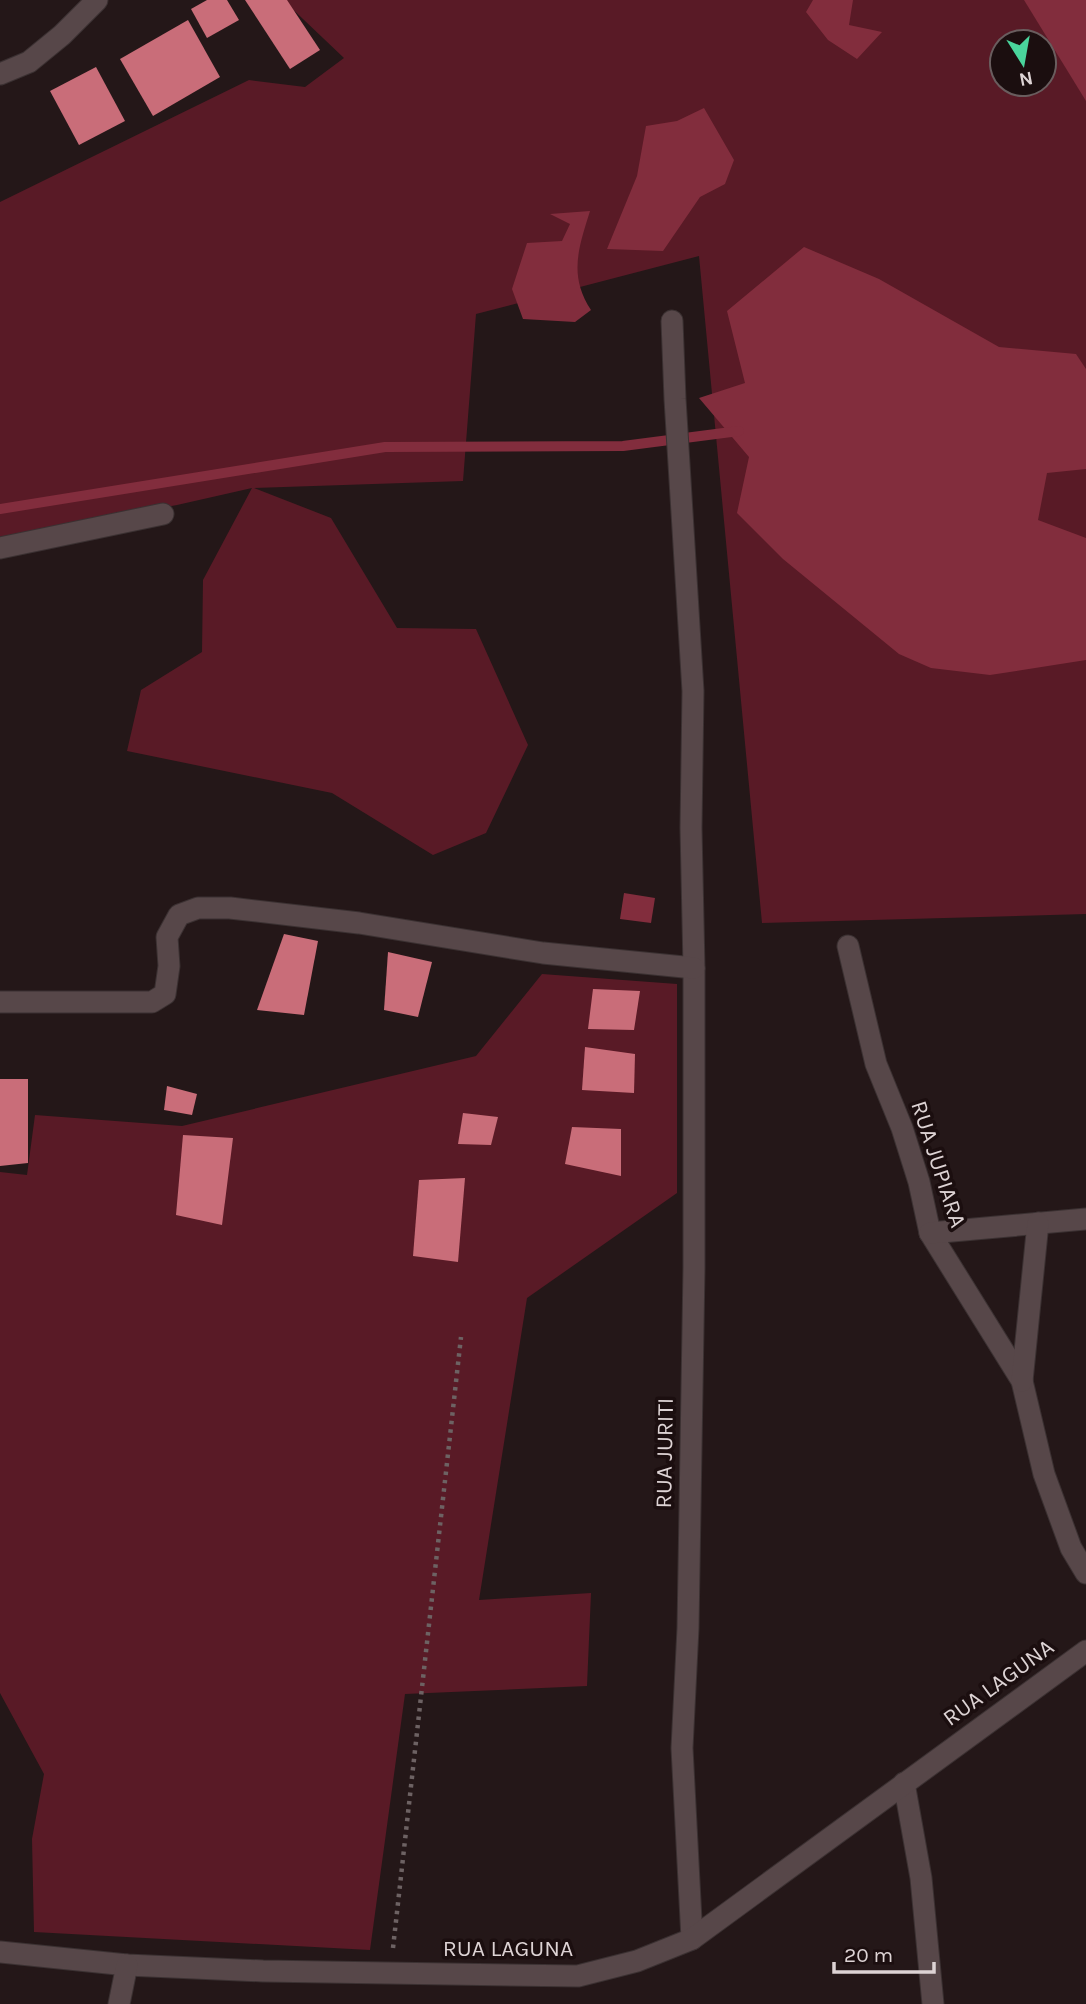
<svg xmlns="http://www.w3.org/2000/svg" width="1086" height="2004" font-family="Karla,sans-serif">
<rect width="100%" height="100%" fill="#241718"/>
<g fill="#591a26" fill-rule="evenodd">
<path d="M283 0H1026L1086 96V914L762 923 699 256 476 314 463 481 254 488 331 518 397 628 476 629 528 745 486 833 433 855 332 793 127 751 141 690 202 652 203 580 252 488 177 505 0 537V202L249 80 305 87 344 58ZM1002 42H1044V84H1002Z"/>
<polygon points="542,974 677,984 677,1193 527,1298 479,1600 591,1593 587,1686 405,1694 370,1950 34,1932 32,1839 44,1774 0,1693 0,1172 27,1175 35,1115 182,1126 476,1056"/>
</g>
<g fill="#822d3d">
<polygon points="813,0 853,0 849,25 882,32 857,59 828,40 806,12"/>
<polygon points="1024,0 1086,0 1086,101"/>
<polygon points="704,108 734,160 725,184 700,197 663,251 607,249 637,176 646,126 677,121"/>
<path d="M590 211C579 247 568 275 591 310L575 322 523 319 512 289 527 243 562 241 570 224 550 214Z"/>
<polygon points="804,247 879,279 999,347 1076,354 1086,369 1086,469 1047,473 1038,520 1086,538 1086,660 990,675 931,668 899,654 783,559 737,513 749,457 699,398 745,383 727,311"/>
<polygon points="624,893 655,898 651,923 620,919"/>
</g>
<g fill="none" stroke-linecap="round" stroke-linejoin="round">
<polyline stroke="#822d3d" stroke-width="10" points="0,509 385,447 623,446 739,431"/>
</g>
<g fill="#c96d79">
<polygon points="207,0 227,0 239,20 207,38 191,9"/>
<polygon points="245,0 287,0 320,50 290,69"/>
<polygon points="188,20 220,77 153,116 120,59"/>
<polygon points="96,67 125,121 79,145 50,91"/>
<polygon points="284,934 318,941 304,1015 257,1010"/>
<polygon points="388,952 432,962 418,1017 384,1010"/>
<polygon points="593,989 640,991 634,1030 588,1029"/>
<polygon points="585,1047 635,1054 634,1093 582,1090"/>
<polygon points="0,1079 28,1079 28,1163 0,1166"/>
<polygon points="167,1086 197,1094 192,1115 164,1110"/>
<polygon points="463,1113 498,1117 491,1145 458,1144"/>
<polygon points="572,1127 621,1129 621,1176 565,1164"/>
<polygon points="183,1135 233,1138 222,1225 176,1215"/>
<polygon points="465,1178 458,1262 413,1256 419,1180"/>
</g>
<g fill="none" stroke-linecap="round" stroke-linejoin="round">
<g stroke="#3b3132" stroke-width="23">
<g id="street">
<polyline points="0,74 29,62 62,35 97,0"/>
<polyline points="672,321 675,399 693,691 691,828 694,968 694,1268 688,1628 682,1748 692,1939"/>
<polyline points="0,548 163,514"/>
<polyline points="848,946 876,1064 902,1128 919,1182 930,1233 1022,1381 1044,1474 1071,1548 1086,1573"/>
<polyline points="0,1002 152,1002 165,994 169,966 167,937 179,915 198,908 230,908 359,923 543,953 694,968"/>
<polyline points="930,1233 1086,1219"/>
<polyline points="1022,1381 1038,1223"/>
<polyline points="904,1783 921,1878 933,2004"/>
<polyline points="0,1952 127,1965 263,1971 578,1976 637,1961 692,1939 1086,1651"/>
<polyline points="119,2004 127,1965"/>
</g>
</g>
<polyline stroke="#6d6263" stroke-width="4.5" stroke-dasharray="3.5 5" stroke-linecap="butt" points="393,1948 461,1337"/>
<use href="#street" stroke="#574749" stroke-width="21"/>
</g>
<g text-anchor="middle" stroke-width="7" stroke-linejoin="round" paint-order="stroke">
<g font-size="23" fill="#ddd3d4" stroke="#1b0e0f">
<text transform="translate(939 1164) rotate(72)" y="8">RUA JUPIARA</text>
<text transform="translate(664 1453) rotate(-89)" y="8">RUA JURITI</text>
<text transform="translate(998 1682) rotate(-36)" y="8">RUA LAGUNA</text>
<text x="508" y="1956">RUA LAGUNA</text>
</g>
</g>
<g transform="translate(1023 63) rotate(169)"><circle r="33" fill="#1b0e0f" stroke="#695d5e" stroke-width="2"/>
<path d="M0-5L12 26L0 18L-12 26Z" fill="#4ad49c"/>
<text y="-10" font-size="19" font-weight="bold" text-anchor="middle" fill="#ddd3d4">N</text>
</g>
<path d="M834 1962v10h100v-10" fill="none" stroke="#ddd3d4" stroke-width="3.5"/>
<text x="844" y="1962" font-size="21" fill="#ddd3d4" stroke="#1b0e0f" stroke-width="5" paint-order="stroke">20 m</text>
</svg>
